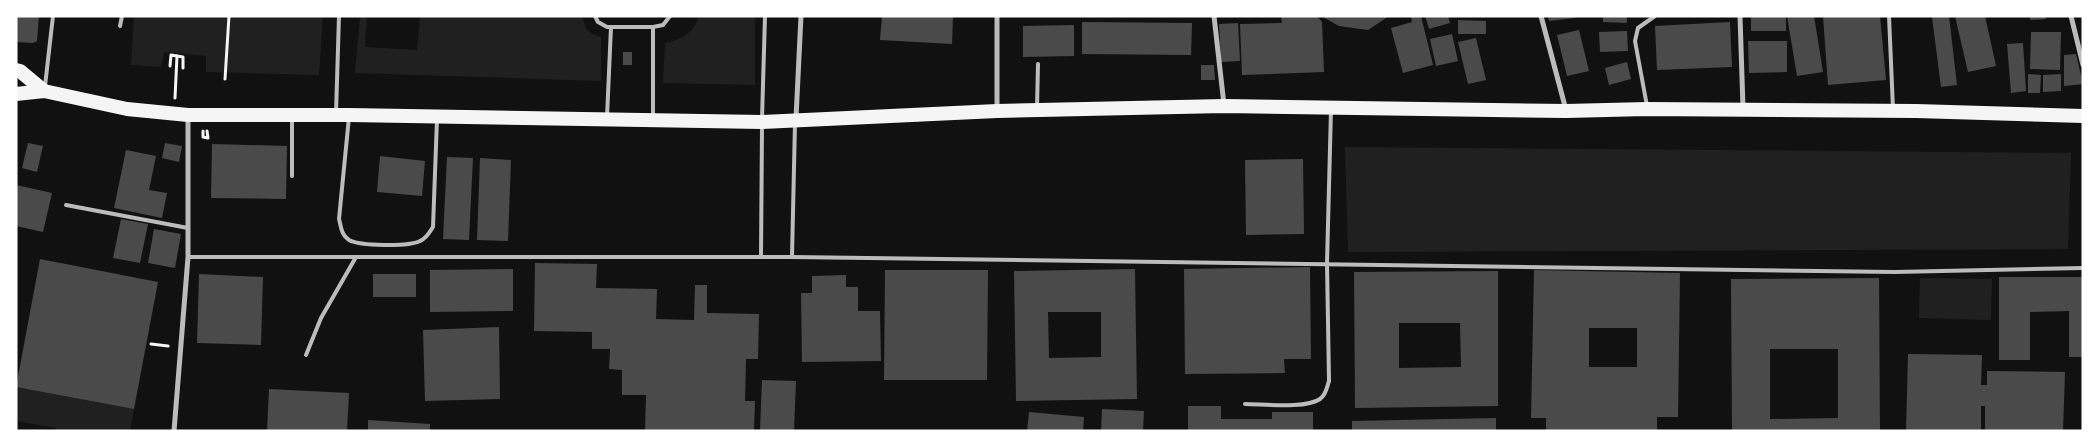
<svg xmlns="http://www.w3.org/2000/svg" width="2099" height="447" font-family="'Varela Round',sans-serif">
<rect width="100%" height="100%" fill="#111"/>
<g fill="#202020">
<polygon points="134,16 323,16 319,75 206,72 206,56 164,52 161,67 131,65"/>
<path d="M360 16H367L365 47 417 50 420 16H583C584 29 589 34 601 37V81L355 73Z"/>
<path d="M699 16H755V85L663 83 665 43C682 40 693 33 699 16Z"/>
<polygon points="1345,147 2071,153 2068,249 1348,252"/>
<polygon points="1920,278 1992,279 1991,320 1919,318"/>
<polygon points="16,387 134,409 130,431 56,431 56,428 16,421"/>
</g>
<g fill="#4a4a4a" fill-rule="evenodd">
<polygon points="16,16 39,16 37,41 33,43 16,42"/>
<polygon points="882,16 953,16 952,44 880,40"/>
<polygon points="1281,16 1317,16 1322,22 1324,72 1242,75 1240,24 1282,23"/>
<polygon points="1321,16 1389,16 1368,30 1339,26"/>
<polygon points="1416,16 1421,16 1433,65 1403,73 1391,28 1412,22 1411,17"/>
<polygon points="1425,16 1448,16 1450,23 1429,29"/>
<polygon points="1548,16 1575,16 1575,18 1549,21"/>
<polygon points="1603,16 1627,16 1627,23 1603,22"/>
<rect x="1751" y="16" width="35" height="15"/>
<polygon points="1787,16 1814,16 1823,72 1797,76"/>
<polygon points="1823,16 1880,16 1886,80 1828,85"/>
<polygon points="1949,16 1957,85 1941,87 1932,17"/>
<polygon points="1955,16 1985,16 1996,66 1968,72"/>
<polygon points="2030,16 2045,16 2046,19 2030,20"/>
<polygon points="1458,20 1486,21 1486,34 1458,34"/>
<polygon points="1082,22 1192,23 1191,55 1082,54"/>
<polygon points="1730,22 1732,67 1657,70 1655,26"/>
<polygon points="1238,23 1240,61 1221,62 1219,24"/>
<polygon points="1074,25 1074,56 1023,57 1023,26"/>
<polygon points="1579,30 1589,71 1567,76 1557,35"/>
<polygon points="1627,31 1628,51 1600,52 1599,32"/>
<polygon points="2031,32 2061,32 2060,70 2030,69"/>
<polygon points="1452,34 1458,61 1436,66 1430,39"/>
<polygon points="1476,38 1486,80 1468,84 1458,42"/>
<polygon points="1748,41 1787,41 1787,72 1749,73"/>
<polygon points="2023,43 2026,91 2011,93 2007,44"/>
<rect x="623" y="52" width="9" height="13"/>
<polygon points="2076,54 2083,84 2064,86 2064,55"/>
<polygon points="1627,62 1631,79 1609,85 1605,68"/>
<polygon points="1201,65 1214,65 1215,80 1201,80"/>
<polygon points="2028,74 2041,75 2040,93 2028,93"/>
<polygon points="2061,74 2061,91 2043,92 2043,75"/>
<polygon points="28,143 43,146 37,172 22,168"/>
<polygon points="165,143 182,146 179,162 162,158"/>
<polygon points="212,144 287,146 286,199 211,198"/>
<polygon points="126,150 156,156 149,190 167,193 162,218 114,208"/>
<polygon points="380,156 425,161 422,196 377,192"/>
<polygon points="447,157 473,158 469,240 443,239"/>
<polygon points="480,158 511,160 508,241 477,240"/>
<polygon points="1303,159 1304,234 1246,235 1245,160"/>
<polygon points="16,185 52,193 43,232 16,226"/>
<polygon points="121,219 148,224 140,263 113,258"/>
<polygon points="154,229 181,234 175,268 148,263"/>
<polygon points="40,259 158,282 134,409 16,387"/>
<polygon points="535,263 597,264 596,288 657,289 656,319 694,320 695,285 707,285 707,313 759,314 758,359 746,359 745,401 755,401 754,431 645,431 646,395 622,395 622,370 609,369 610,349 592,349 592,332 534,331"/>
<polygon points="1310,267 1311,359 1284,359 1285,373 1185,374 1184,269"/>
<polygon points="513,269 513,311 430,312 430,270"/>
<path d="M1135 269 1137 399 1016 401 1014 271ZM1048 312H1101V357L1049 358Z"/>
<polygon points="885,270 988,270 987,380 884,380"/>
<path d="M1534 270 1680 273 1678 417H1657V431H1546V418H1531ZM1589 328H1637V367H1589Z"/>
<path d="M1498 271V406L1355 408 1354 272ZM1399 323H1460L1461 367 1399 368Z"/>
<polygon points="199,274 263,277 261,345 197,343"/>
<rect x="373" y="274" width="43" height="23"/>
<polygon points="846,275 846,287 858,287 858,311 880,311 881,361 802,362 801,293 812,293 812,276"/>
<polygon points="1999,277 2083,277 2083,357 2069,357 2069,311 2030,312 2030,360 1999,360"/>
<path d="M1879 278 1880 431H1732L1731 279ZM1770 349H1838V418L1770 419Z"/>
<polygon points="499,327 500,399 425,401 423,330"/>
<polygon points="1908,354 1982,355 1981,385 1987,385 1987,371 2065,372 2063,431 1985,431 1985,406 1981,406 1981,431 1906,431"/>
<polygon points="762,380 796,381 794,431 760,431"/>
<polygon points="269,389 349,393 347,431 267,431"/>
<polygon points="1188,406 1221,406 1221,419 1272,419 1272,412 1313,412 1313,431 1188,431"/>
<polygon points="1102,409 1144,411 1143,431 1101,431"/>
<polygon points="1029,412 1084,417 1083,431 1027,431"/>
<polygon points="1496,418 1496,431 1352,431 1352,421"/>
<polygon points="368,420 430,424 430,431 368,431"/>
</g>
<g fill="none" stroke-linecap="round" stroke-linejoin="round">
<g stroke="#f5f5f5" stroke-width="3">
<polyline points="170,66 171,55 183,57 183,68"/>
<polyline points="225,79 229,16"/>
<polyline points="175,98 177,56"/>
<polyline points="203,131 203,137 208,138 207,131"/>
<polyline points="151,344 168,346"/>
</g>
<g stroke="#bcbcbc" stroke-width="4">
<polyline points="595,16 598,22 607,27 653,27 663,25 670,16"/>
<polyline points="1889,16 1893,109"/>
<polyline points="120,26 122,16"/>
<polyline points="45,86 53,16"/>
<polyline points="1647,106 1635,41 1638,28 1655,16"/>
<polyline points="1037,108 1038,64"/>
<polyline points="336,113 339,16"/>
<path d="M349 117 339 219C341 226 341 235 349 240 360 246 408 247 420 241 426 239 430 232 433 227L437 119"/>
<polyline points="607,117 611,27"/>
<polyline points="653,117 653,27"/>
<polyline points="762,119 765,16"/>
<polyline points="292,176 292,118"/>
<polyline points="66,205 188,228"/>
<polyline points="188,257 792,257 1895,272 2083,268"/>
<polyline points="761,257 762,126"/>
<polyline points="792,257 795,123"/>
<polyline points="306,355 321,318 356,257"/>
<path d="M1245 404C1263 404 1306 409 1320 399 1326 395 1327 387 1329 381L1327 263 1331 110"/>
</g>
<g stroke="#bcbcbc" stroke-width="5">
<polyline points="997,16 997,111"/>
<polyline points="1214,16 1224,105"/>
<polyline points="1541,16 1566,110"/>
<polyline points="1740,16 1743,108"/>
<polyline points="2071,16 2083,65"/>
<polyline points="796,118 801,16"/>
<polyline points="174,431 188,257 188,116"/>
</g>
<g stroke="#f5f5f5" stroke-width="14">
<polyline points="16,70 20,71 44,91"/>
<polyline points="16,94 44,91 127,109 188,115 349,115 762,122 997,111 1224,106 1566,111 1647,109 1916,111 2083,116"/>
</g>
</g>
<rect width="2099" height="447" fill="none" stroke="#ffffff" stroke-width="35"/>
</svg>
